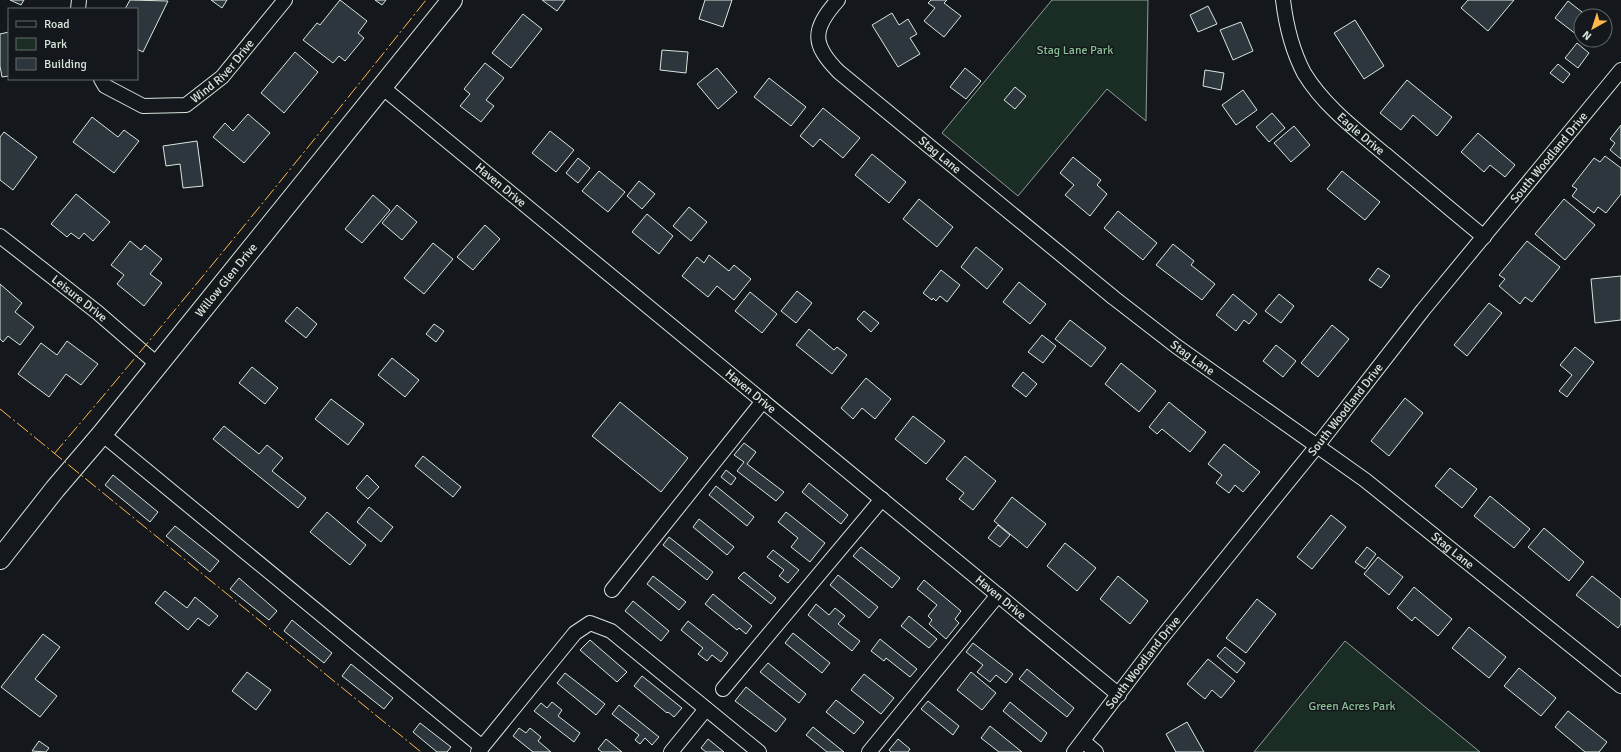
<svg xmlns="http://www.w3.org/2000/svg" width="1621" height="752" font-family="Signika,sans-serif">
<rect width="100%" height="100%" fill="#14181c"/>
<g fill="#1a2d24" stroke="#939e99">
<polygon points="1052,0 1148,0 1146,121 1107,89 1018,196 942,133"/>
<polygon points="1345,641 1480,752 1254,752"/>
</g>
<g fill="#2c363c" stroke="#d8e6dc">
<polygon points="10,0 24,0 21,5"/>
<polygon points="130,0 168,1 143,52 137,49 137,9 125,9"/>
<polygon points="211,0 227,0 222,8"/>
<polygon points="340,0 367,21 358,33 364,38 345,61 339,56 333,63 303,40 317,23 320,25"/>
<polygon points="375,0 386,0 382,5"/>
<polygon points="542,0 565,0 557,11"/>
<polygon points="705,0 732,0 723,27 699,19"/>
<polygon points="931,0 947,0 944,3 961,16 944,37 924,21 935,8 928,3"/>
<polygon points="1468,0 1514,0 1488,31 1461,8"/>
<polygon points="1568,1 1587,16 1581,16 1581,38 1555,18"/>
<polygon points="1208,6 1217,24 1198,32 1190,15"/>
<polygon points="892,13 899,25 908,19 917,34 910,38 920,54 898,67 872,25"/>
<polygon points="523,14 542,29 511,68 492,53"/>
<polygon points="1355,20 1384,66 1364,79 1334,33"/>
<polygon points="1241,22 1253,51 1233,60 1220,30"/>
<polygon points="9,32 9,76 2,77 0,66 0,34"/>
<polygon points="1577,43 1589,53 1578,68 1565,58"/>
<polygon points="662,50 688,52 686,73 660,70"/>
<polygon points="295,52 318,72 284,113 261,93"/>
<polygon points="485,63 504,78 486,100 494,106 481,122 460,106 470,94 464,89"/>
<polygon points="1558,64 1570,74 1563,83 1550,73"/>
<polygon points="717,68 737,92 718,109 697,84"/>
<polygon points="965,68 981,81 966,99 950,87"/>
<polygon points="1205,70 1224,73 1221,90 1203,86"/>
<polygon points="769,78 806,107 791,126 754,97"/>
<polygon points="1407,80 1452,117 1437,136 1413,115 1401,130 1380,113"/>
<polygon points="1015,87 1026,96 1015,109 1004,100"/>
<polygon points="1243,90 1257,110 1236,125 1222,105"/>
<polygon points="823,108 860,138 843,158 820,139 813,147 800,136"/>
<polygon points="1272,113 1285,128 1269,142 1256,127"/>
<polygon points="248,114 270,133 244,163 213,137 225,123 233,131"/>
<polygon points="92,117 118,137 124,130 139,141 114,173 73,142"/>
<polygon points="1621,125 1621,159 1610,150 1615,143 1610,139"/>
<polygon points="1294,126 1310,145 1291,162 1274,143"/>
<polygon points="550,131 574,150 556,172 532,153"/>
<polygon points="4,132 37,157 13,190 0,180 0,137"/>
<polygon points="1478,133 1515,165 1505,177 1490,165 1484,172 1461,152"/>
<polygon points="197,141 203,186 183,188 180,164 166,166 163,146"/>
<polygon points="872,154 906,182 889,203 855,175"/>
<polygon points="1605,156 1621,168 1621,194 1606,213 1598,207 1594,213 1572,196 1577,189 1572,186 1594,158 1600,162"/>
<polygon points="1073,157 1101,180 1097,185 1107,194 1090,216 1065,195 1074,185 1060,173"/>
<polygon points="578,158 590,168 578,183 566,173"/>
<polygon points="599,171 625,192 608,212 582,191"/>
<polygon points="1342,171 1380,202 1365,220 1327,189"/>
<polygon points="639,181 655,194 642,209 627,196"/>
<polygon points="76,194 110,222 93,241 84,233 79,239 71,233 67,237 51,224"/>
<polygon points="373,195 390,210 362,243 345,229"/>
<polygon points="919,199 953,227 937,247 903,219"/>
<polygon points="1564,199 1595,225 1565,260 1535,234"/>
<polygon points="397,205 417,222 402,240 382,223"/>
<polygon points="689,207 707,222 691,241 673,226"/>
<polygon points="1118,211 1157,243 1143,260 1104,228"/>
<polygon points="647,214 673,236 659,254 632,232"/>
<polygon points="485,225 500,239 473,270 457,257"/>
<polygon points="130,241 141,250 145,245 162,259 150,274 162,283 144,306 117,284 124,275 111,265"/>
<polygon points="1527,241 1560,267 1532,302 1525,297 1520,304 1499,286 1505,279 1499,275"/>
<polygon points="433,243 453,259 424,294 404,278"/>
<polygon points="1173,244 1194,261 1191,265 1215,284 1202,300 1156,265"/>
<polygon points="976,247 1003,269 987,289 961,267"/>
<polygon points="709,255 729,271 734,265 751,279 734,300 717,286 708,297 682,276 697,257 704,263"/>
<polygon points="1378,268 1390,276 1381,288 1369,280"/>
<polygon points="941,270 960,285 947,302 940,296 936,301 933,298 932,300 923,293"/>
<polygon points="1621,276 1621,320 1595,323 1591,279"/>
<polygon points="1019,282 1046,304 1030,324 1003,302"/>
<polygon points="0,284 22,303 15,312 34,327 20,345 8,336 3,342 0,339"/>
<polygon points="797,291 812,303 796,323 781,311"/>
<polygon points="750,292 777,314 762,333 735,311"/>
<polygon points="1233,294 1257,314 1249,324 1244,320 1236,331 1216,315"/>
<polygon points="1279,294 1294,306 1281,323 1265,311"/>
<polygon points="1489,303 1502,313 1467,356 1454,345"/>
<polygon points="297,307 317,324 306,338 285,321"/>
<polygon points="864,311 879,323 871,332 857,319"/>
<polygon points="1070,320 1106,348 1091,367 1055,339"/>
<polygon points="434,324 444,331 436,342 426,334"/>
<polygon points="1332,325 1349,339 1318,377 1301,363"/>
<polygon points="809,329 834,350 837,347 847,355 832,374 796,345"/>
<polygon points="1042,335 1056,346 1043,363 1028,352"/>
<polygon points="67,341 98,364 81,385 66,374 49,397 18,374 41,343 57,355"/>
<polygon points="1276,345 1296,361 1283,377 1263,361"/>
<polygon points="1575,347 1594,362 1567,397 1559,391 1572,375 1560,365"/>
<polygon points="392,358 419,380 405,397 378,375"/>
<polygon points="1121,363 1156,391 1139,412 1105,384"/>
<polygon points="252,367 278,388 265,404 239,383"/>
<polygon points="1023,372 1037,384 1026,397 1012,386"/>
<polygon points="866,378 891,399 875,419 862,408 853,419 841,408"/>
<polygon points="1405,398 1423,413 1389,456 1371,441"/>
<polygon points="331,399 364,424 348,445 315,419"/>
<polygon points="620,402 688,458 661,492 592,436"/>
<polygon points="1169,402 1206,432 1190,452 1162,429 1157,434 1149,427"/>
<polygon points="913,416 945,441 926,464 895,439"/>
<polygon points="224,426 259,454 267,445 283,458 272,471 306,498 298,508 213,439"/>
<polygon points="744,443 756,452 747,464 784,492 776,501 737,471 744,462 734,455"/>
<polygon points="1224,444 1260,472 1243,492 1235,485 1229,493 1216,483 1222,475 1208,464"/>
<polygon points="423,456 461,487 453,497 415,466"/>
<polygon points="965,456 996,481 973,510 959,499 964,493 946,479"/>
<polygon points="1450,468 1477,489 1462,508 1435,486"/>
<polygon points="726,470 736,478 731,485 721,477"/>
<polygon points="113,475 158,512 150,522 105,485"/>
<polygon points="367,475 379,487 368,499 356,488"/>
<polygon points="809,483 848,515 841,524 802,492"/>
<polygon points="716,486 754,517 747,526 709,495"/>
<polygon points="1490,496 1530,529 1514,548 1474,516"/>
<polygon points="1012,497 1046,524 1027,548 994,521"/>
<polygon points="369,507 393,527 381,542 357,522"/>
<polygon points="327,512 366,545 350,565 310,532"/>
<polygon points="786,512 825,543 810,562 791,547 798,538 778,522"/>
<polygon points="1331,515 1346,527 1312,569 1297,557"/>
<polygon points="699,519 734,547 727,555 693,527"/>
<polygon points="998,525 1010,535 1000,547 988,538"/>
<polygon points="175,526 219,561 210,572 166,536"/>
<polygon points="1544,528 1584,562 1569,581 1528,547"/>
<polygon points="669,537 713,572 707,580 663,545"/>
<polygon points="1065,543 1096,568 1077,591 1047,566"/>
<polygon points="861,547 900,578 892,588 853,556"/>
<polygon points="1367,547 1376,554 1365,569 1355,562"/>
<polygon points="773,550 799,570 788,583 779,576 784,570 767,557"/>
<polygon points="1378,557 1403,577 1389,595 1364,574"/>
<polygon points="744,572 776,598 771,604 738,578"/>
<polygon points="838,575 878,607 869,618 830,585"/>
<polygon points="653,576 686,602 679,610 647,584"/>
<polygon points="1118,576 1148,601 1130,624 1100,599"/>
<polygon points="1592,576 1621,599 1621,624 1618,628 1576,595"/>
<polygon points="239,578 277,611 269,620 230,589"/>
<polygon points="924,580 961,611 955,619 959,623 946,639 929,624 932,620 928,616 937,605 917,589"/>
<polygon points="1414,587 1452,619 1438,636 1415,617 1412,621 1397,608"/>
<polygon points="165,591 187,608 195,597 218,616 209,626 198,618 188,630 155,603"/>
<polygon points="713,594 752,626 746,634 739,628 737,630 705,604"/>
<polygon points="1257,599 1276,614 1246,653 1226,638"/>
<polygon points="633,601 669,631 661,641 625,611"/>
<polygon points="816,604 829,615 835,608 845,616 838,624 860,641 852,651 808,615"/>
<polygon points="909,616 937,639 929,648 901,626"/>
<polygon points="292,620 332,653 324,663 284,631"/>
<polygon points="688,621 728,653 721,662 712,655 707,661 698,654 703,648 681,630"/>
<polygon points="1469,627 1506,657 1489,678 1452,648"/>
<polygon points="793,633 830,663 822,673 785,643"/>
<polygon points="43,634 60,647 35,679 57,696 40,717 1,687"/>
<polygon points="880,639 917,669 910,677 886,658 884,661 871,651"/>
<polygon points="590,640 627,672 617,682 580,650"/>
<polygon points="973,643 1013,674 1006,683 996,675 990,682 977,672 983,665 966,652"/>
<polygon points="1225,647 1245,663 1237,673 1217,656"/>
<polygon points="1208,659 1235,681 1221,698 1212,690 1205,699 1187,684"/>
<polygon points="768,663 806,694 799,703 760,672"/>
<polygon points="351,664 393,698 384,709 342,676"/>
<polygon points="1519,668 1556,698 1541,716 1504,686"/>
<polygon points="1027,669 1074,708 1067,717 1019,679"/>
<polygon points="247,672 271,690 256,710 232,691"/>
<polygon points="971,672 996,693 982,710 957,690"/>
<polygon points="565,673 605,704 596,715 557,683"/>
<polygon points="864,674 894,698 881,714 851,690"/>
<polygon points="642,676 682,708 674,717 668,712 667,713 634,686"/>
<polygon points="746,687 786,719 776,732 735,701"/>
<polygon points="836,700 864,722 854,734 826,712"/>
<polygon points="928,701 959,726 953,735 921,709"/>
<polygon points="552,702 562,710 558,716 580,733 574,742 534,711 541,703 547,708"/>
<polygon points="1010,702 1047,733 1041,742 1003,711"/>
<polygon points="619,705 659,737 652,745 645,738 640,744 635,740 639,735 612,714"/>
<polygon points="1568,711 1607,742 1599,752 1585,752 1555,727"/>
<polygon points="1187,722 1204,752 1176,752 1166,734"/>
<polygon points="420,723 451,747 447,752 437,752 413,732"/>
<polygon points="990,726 1022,752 999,752 981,738"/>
<polygon points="813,727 844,752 827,752 806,735"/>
<polygon points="519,728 526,733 530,728 541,737 538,741 551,752 533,752 513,736"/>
<polygon points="606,739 622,752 602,752 598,749"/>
<polygon points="708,739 724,752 706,752 701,748"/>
<polygon points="898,739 910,749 908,752 891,752 889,750"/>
<polygon points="39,741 49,748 46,752 32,751"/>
</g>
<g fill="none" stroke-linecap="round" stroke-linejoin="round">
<g stroke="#d8e6dc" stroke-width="16">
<g id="street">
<path id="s1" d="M838 0C812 29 811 44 839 72L1114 298 1176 346 1365 480 1621 686"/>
<path id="s2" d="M1283 0C1286 25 1292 50 1304 73 1324 106 1356 130 1386 155 1418 182 1451 210 1484 237"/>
<polyline points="78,9 79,0"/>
<path id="s3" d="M101 79 105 86 143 106 186 105 222 77 285 0"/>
<path id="s4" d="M382 87 1119 695"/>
<path id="s5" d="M0 236 97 312 157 364"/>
<polyline points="102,434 482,747"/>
<polyline points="612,590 763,401"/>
<polyline points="723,689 882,499"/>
<polyline points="1083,741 1096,752"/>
<polyline points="478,752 575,633 590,623 611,631 759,752"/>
<polyline points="671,752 706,709"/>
<polyline points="869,752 998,595"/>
<path id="s6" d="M1074 752 1159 641 1317 446 1423 310 1621 70"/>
</g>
</g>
<g stroke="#d8e6dc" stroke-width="22">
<g id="secondary">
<path id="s7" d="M0 559 55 489 102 434 452 0"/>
</g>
</g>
<use href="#street" stroke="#14181c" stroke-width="14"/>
<use href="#secondary" stroke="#14181c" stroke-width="20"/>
<g stroke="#ffb74d" stroke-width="1" stroke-dasharray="14 3 2 3" stroke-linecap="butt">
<polyline points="0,409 421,752"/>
<path d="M54 454C181 305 304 153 426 0"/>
</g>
</g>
<g text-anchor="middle" stroke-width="3" stroke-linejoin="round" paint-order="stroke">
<g font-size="12" fill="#8ac095" stroke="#14181c">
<text x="1075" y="54">Stag Lane Park</text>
<text x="1352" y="710">Green Acres Park</text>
</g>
<g font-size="12" fill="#d8e6dc" stroke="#14181c">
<text dy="4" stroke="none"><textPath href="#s3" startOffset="144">Wind River Drive</textPath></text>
<text dy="4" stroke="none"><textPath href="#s2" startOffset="160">Eagle Drive</textPath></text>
<text dy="4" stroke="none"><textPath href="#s1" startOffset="215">Stag Lane</textPath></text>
<text dy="4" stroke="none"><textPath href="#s6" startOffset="761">South Woodland Drive</textPath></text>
<text dy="4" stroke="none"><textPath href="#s4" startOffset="154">Haven Drive</textPath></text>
<text dy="4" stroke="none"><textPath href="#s7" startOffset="359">Willow Glen Drive</textPath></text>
<text dy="4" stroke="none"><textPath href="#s5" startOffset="101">Leisure Drive</textPath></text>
<text dy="4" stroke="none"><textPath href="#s1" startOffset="539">Stag Lane</textPath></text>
<text dy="4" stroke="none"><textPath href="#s4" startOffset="478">Haven Drive</textPath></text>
<text dy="4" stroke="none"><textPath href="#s6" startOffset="437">South Woodland Drive</textPath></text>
<text dy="4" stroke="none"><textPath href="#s1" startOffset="863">Stag Lane</textPath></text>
<text dy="4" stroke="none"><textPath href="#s4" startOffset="802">Haven Drive</textPath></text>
<text dy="4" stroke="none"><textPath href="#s6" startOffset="113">South Woodland Drive</textPath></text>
</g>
</g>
<rect x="8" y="8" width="130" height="72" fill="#14181c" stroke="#626a69"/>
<rect x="16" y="21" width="20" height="6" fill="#14181c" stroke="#626a69"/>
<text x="44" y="28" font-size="12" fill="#d8e6dc">Road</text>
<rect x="16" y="38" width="20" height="12" fill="#1a2d24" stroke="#626a69"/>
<text x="44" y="48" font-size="12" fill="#d8e6dc">Park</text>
<rect x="16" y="58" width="20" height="12" fill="#2c363c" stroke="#626a69"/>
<text x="44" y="68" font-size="12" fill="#d8e6dc">Building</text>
<g transform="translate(1593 28) rotate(219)"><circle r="19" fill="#14181c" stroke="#626a69"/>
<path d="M0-3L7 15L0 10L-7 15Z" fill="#ffb74d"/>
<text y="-6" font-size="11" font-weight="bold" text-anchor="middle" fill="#d8e6dc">N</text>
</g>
</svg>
